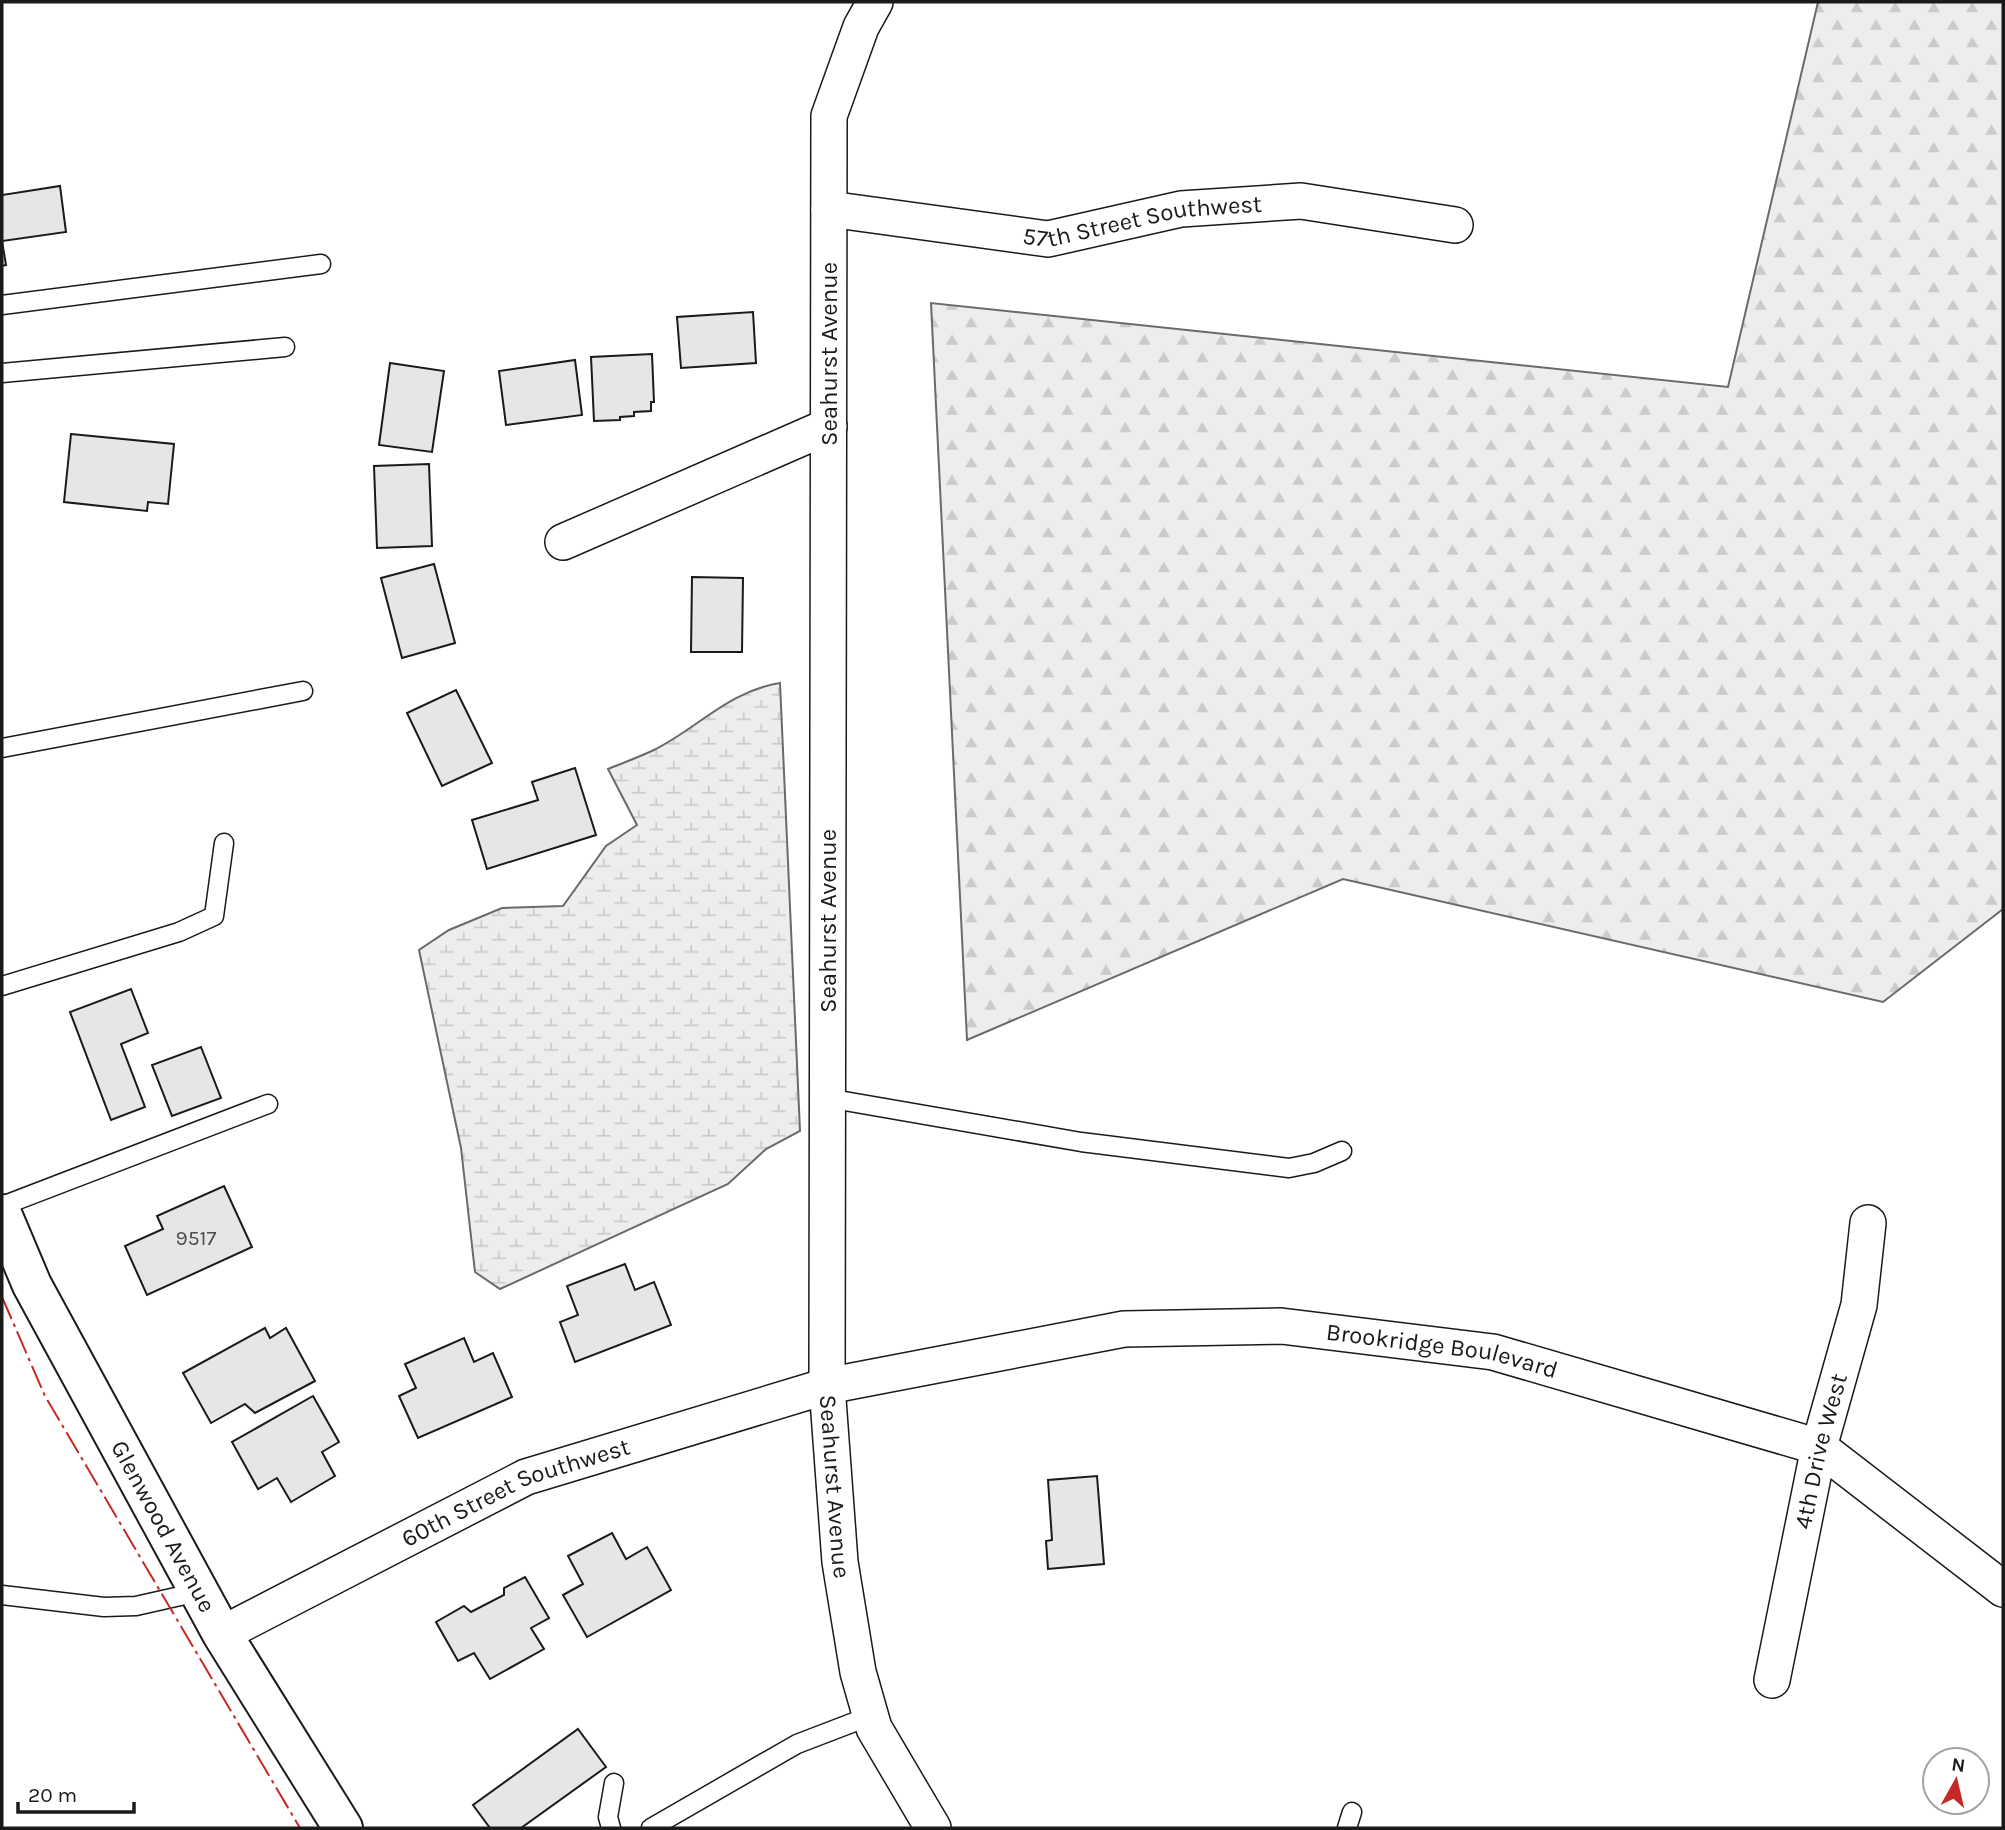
<svg xmlns="http://www.w3.org/2000/svg" width="2005" height="1830" font-family="Karla,sans-serif">
<defs>
<pattern id="forest-firs" width="22" height="20" patternUnits="userSpaceOnUse" patternTransform="scale(1.75)"><rect width="22" height="20" fill="#ededed"/><path d="M5 1l3.5 6h-7zM16 11l3.5 6h-7z" fill="#cbcbcb"/></pattern>
<pattern id="wetland-marsh" width="20" height="14" patternUnits="userSpaceOnUse" patternTransform="scale(1.75)"><rect width="20" height="14" fill="#ededed"/><path d="M1 5h8M5 5V1M11 12h8M15 12V8" fill="none" stroke="#cbcbcb"/></pattern>
</defs>
<rect width="100%" height="100%" fill="#fff"/>
<polygon fill="url(#forest-firs)" stroke="#6a6a6a" stroke-width="2" points="1818,2 2003,2 2003,909 1883,1002 1343,879 967,1040 931,303 1728,387"/>
<path fill="url(#wetland-marsh)" stroke="#6a6a6a" stroke-width="2" d="M780 683 800 1131 766 1149 728 1184 500 1289 475 1272 461 1148 419 950 449 930 502 908 563 906 606 846 637 825 608 769C623 763 639 757 654 750 698 728 729 691 780 683Z"/>
<g fill="#e6e6e6" stroke="#1a1a1a" stroke-width="2">
<polygon points="60,186 66,232 2,241 6,265 2,266 2,195"/>
<polygon points="753,312 756,363 681,368 677,317"/>
<polygon points="652,354 654,402 651,402 651,411 634,412 634,416 620,417 620,420 594,421 591,357"/>
<polygon points="575,360 582,415 506,425 499,371"/>
<polygon points="390,363 444,371 432,452 379,445"/>
<polygon points="71,434 174,444 168,504 148,502 147,511 64,502"/>
<polygon points="429,464 432,546 377,548 374,466"/>
<polygon points="434,564 455,643 402,658 381,578"/>
<polygon points="692,577 743,578 742,652 691,652"/>
<polygon points="456,690 492,763 442,786 407,713"/>
<polygon points="575,768 596,835 487,869 472,820 538,800 532,782"/>
<polygon points="131,989 148,1033 121,1044 145,1107 111,1120 70,1012"/>
<polygon points="201,1047 221,1098 172,1116 152,1065"/>
<polygon points="224,1186 252,1247 147,1295 125,1246 163,1229 157,1216"/>
<polygon points="625,1264 635,1290 654,1282 671,1325 575,1362 560,1322 578,1315 567,1286"/>
<polygon points="265,1328 270,1338 286,1328 315,1381 255,1413 245,1404 211,1423 183,1373"/>
<polygon points="464,1338 474,1362 493,1353 512,1397 418,1438 399,1396 416,1388 405,1364"/>
<polygon points="313,1396 339,1442 322,1452 335,1476 291,1502 277,1478 258,1489 232,1442"/>
<polygon points="1097,1476 1104,1564 1048,1569 1046,1541 1052,1540 1048,1480"/>
<polygon points="612,1533 626,1559 647,1547 671,1590 587,1637 563,1595 583,1584 568,1556"/>
<polygon points="525,1577 549,1618 531,1628 544,1649 490,1679 474,1653 458,1661 436,1622 464,1606 471,1612 504,1595 504,1588"/>
<polygon points="578,1729 606,1767 521,1828 490,1828 473,1805"/>
</g>
<g fill="none" stroke-linecap="round" stroke-linejoin="round">
<g stroke="#1a1a1a" stroke-width="21">
<g id="lane">
<polyline points="2,305 321,264"/>
<polyline points="2,373 285,347"/>
<polyline points="2,748 303,691"/>
<polyline points="2,986 179,932 214,916 224,843"/>
<polyline points="827,1098 1081,1142 1289,1168 1314,1163 1342,1151"/>
<polyline points="2,1206 268,1104"/>
<polyline points="2,1595 104,1607 136,1606 198,1592"/>
<polyline points="611,1828 608,1817 614,1783"/>
<polyline points="651,1828 797,1744 870,1716"/>
<polyline points="1347,1828 1352,1812"/>
</g>
</g>
<g stroke="#1a1a1a" stroke-width="38">
<g id="street">
<path id="s1" d="M875 2 861 27 829 116 827 1386 840 1562 858 1672 874 1728 933 1828"/>
<path id="s2" d="M829 209 1048 239 1181 209 1301 201 1455 225"/>
<polyline points="563,542 829,426"/>
<path id="s3" d="M222 1634 526 1477 827 1386 1124 1329 1281 1326 1493 1352 1819 1447 2003 1589"/>
<path id="s4" d="M1772 1680 1819 1447 1859 1305 1868 1223"/>
</g>
</g>
<g stroke="#1a1a1a" stroke-width="42">
<g id="secondary">
<path id="s5" d="M2 1214 32 1285 222 1634 343 1828"/>
</g>
</g>
<use href="#lane" stroke="#fff" stroke-width="18"/>
<use href="#street" stroke="#fff" stroke-width="35"/>
<use href="#secondary" stroke="#fff" stroke-width="38"/>
<polyline stroke="#c62828" stroke-width="2" stroke-dasharray="24 5 3.5 5" stroke-linecap="butt" points="2,1297 45,1396 300,1828"/>
</g>
<g text-anchor="middle" stroke-width="5" stroke-linejoin="round" paint-order="stroke">
<g font-size="21" fill="#4d4d4d">
<text x="196" y="1245">9517</text>
</g>
<g font-size="24" fill="#1a1a1a" stroke="#fff">
<text dy="8" stroke="none"><textPath href="#s2" startOffset="317">57th Street Southwest</textPath></text>
<text transform="translate(829 354) rotate(-90)" y="8">Seahurst Avenue</text>
<text transform="translate(828 921) rotate(-90)" y="8">Seahurst Avenue</text>
<text dy="8" stroke="none"><textPath href="#s3" startOffset="1279">Brookridge Boulevard</textPath></text>
<text dy="8" stroke="none"><textPath href="#s4" startOffset="234">4th Drive West</textPath></text>
<text dy="8" stroke="none"><textPath href="#s1" startOffset="1494">Seahurst Avenue</textPath></text>
<text dy="8" stroke="none"><textPath href="#s3" startOffset="327">60th Street Southwest</textPath></text>
<text dy="8" stroke="none"><textPath href="#s5" startOffset="352">Glenwood Avenue</textPath></text>
</g>
</g>
<rect width="2005" height="1830" fill="none" stroke="#1a1a1a" stroke-width="7"/>
<g transform="translate(1956 1781) rotate(8)"><circle r="33" fill="#ffffff" stroke="#a3a3a3" stroke-width="2"/>
<path d="M0-5L12 26L0 18L-12 26Z" fill="#c62828"/>
<text y="-10" font-size="19" font-weight="bold" text-anchor="middle" fill="#1a1a1a">N</text>
</g>
<path d="M18 1802v10h116v-10" fill="none" stroke="#1a1a1a" stroke-width="3.5"/>
<text x="28" y="1802" font-size="21" fill="#1a1a1a" stroke="#ffffff" stroke-width="5" paint-order="stroke">20 m</text>
</svg>
